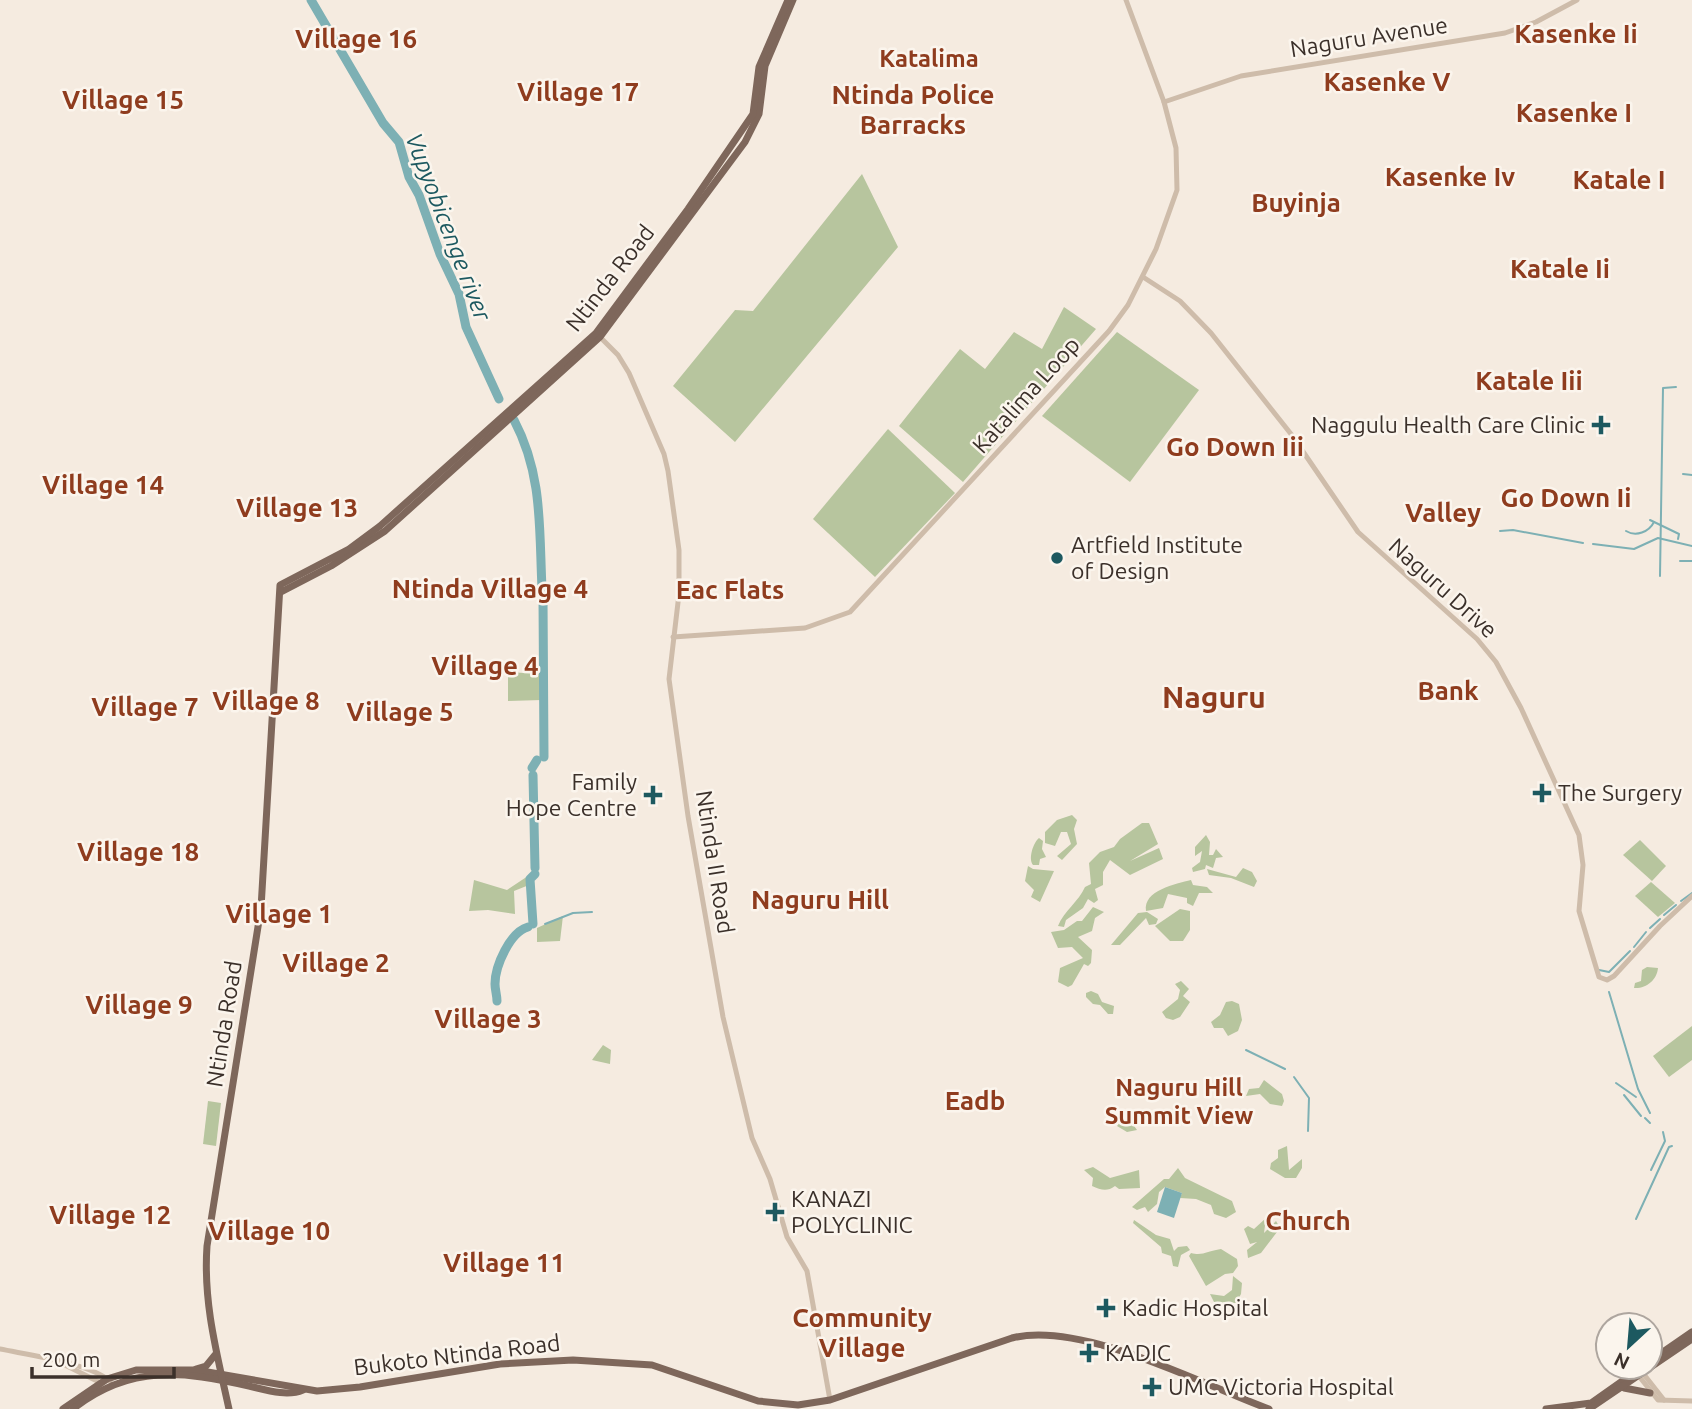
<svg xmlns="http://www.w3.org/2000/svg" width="1692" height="1409" font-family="Ubuntu,sans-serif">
<rect width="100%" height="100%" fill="#f5ebe0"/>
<g fill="#b7c59e">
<polygon points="862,174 898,247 735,442 673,386 735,310 753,311"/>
<polygon points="1064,307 1096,329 963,482 899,426 960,349 985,369 1014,332 1042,349"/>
<polygon points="1117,332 1199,390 1130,482 1042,416"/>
<polygon points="888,429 955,493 875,577 813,519"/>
<polygon points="508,672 541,674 542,700 508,701"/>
<polygon points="1072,815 1077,820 1074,829 1077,844 1062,860 1057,856 1071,844 1067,832 1061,832 1055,846 1045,843 1045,832 1057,820"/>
<path d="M1142 823H1149L1158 844 1130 861 1159 848 1163 859 1130 875 1110 860 1103 872V885L1095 889 1098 900 1094 903 1088 899 1083 908 1066 920 1064 927 1058 926C1064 911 1079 901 1085 887L1091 884 1089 863 1100 852 1114 847 1120 839Z"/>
<polygon points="1206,835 1210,842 1209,855 1213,855 1216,849 1223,857 1216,858 1213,868 1206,865 1205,869 1193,872 1192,868 1200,862 1202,851 1195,856 1195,847"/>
<path d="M1039 838 1043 841 1042 849 1046 857 1040 859 1039 865H1033C1028 859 1033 843 1039 838Z"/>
<polygon points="1640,840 1666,866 1652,881 1623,855"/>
<polygon points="1028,866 1033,869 1054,871 1040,902 1031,897 1034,890 1025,881"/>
<polygon points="1243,868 1252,872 1257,881 1254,887 1231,878 1209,875 1207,869 1236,877"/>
<polygon points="528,876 529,885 514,891 515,914 488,910 469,911 474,880 507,890"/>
<path d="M1191 880 1193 885 1207 887 1213 893H1199L1193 906 1187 903V898L1168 894 1163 908 1146 911C1143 890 1176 884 1191 880Z"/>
<polygon points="1651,882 1675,903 1658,917 1635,896"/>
<polygon points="1093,907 1104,912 1095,918 1092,931 1078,937 1092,950 1091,963 1088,966 1084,964 1072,985 1068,987 1058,982 1060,968 1083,958 1072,947 1058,948 1051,932 1064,930 1077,921 1082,921"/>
<polygon points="1180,909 1190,911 1190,930 1183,941 1170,941 1155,926"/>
<polygon points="1147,912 1158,919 1156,924 1149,925 1146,918 1120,945 1111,945 1138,913"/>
<polygon points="563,916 560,941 537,942 537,928"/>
<path d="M1647 967 1658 968C1657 980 1646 989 1634 988L1635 983 1641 981 1642 970Z"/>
<polygon points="1181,981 1189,989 1183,996 1190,1002 1180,1017 1173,1020 1166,1018 1162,1012 1178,999 1180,990 1175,984"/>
<polygon points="1091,991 1098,994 1102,1002 1114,1006 1113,1014 1108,1014 1100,1005 1093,1004 1086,997 1086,993"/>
<polygon points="1232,1001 1239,1004 1242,1020 1238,1031 1228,1036 1223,1028 1214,1028 1211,1022 1220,1015 1226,1002"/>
<polygon points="1692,1026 1692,1060 1669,1077 1653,1056"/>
<polygon points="603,1045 611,1050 610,1064 592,1060"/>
<polygon points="1264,1080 1282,1094 1284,1101 1282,1106 1270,1104 1260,1094 1246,1096 1249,1089 1259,1088"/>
<polygon points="208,1101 221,1103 216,1146 203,1144"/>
<polygon points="1128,1113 1132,1115 1132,1123 1137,1130 1127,1132 1117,1126"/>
<polygon points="1287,1146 1289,1170 1302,1159 1302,1168 1296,1178 1285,1178 1270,1169 1271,1163 1278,1158 1278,1150"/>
<path d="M1093 1167 1110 1178 1139 1170 1140 1188 1119 1189 1115 1186C1107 1192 1101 1190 1092 1186L1093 1178 1084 1170Z"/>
<polygon points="1178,1168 1185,1178 1232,1201 1236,1212 1226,1218 1214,1214 1211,1205 1196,1199 1180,1198 1182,1193 1165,1187 1159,1192 1157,1204 1148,1212 1145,1207 1137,1210 1132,1207 1164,1179 1169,1179"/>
<polygon points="1266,1218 1264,1233 1276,1221 1280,1228 1261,1253 1248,1258 1247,1250 1257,1242 1250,1244 1244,1229 1248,1226 1254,1229"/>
<polygon points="1134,1220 1156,1235 1170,1239 1174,1251 1178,1247 1187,1246 1190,1250 1181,1255 1178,1267 1173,1266 1171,1256 1162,1253 1161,1247 1133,1223"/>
<path d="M1221 1249 1237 1259 1238 1266 1233 1273 1225 1274 1206 1286 1189 1256 1191 1253C1203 1256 1207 1251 1221 1249Z"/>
<polygon points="1233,1276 1242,1283 1241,1294 1236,1303 1214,1302 1210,1294 1224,1296 1232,1290"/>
</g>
<polygon fill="#7db0b4" points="1165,1187 1182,1193 1174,1218 1157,1212"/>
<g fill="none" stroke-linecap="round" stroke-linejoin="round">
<g stroke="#7db0b4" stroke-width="2">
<polyline points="1683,474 1692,475"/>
<polyline points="1650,520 1679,534 1678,539"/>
<polyline points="1500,531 1513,530 1583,543"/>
<path d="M1626 531C1636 537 1649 532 1654 522"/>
<polyline points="1593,544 1634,549 1658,538 1692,546"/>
<polyline points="1680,561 1692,561"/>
<polyline points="1660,576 1663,388 1676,387"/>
<polyline points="1681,901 1692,893"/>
<polyline points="1664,915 1676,905"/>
<polyline points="545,924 573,913 592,912"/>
<polyline points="1650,928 1660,919"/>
<polyline points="1634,947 1646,932"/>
<polyline points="1599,970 1609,972 1630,951"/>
<polyline points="1609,992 1638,1089 1650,1113"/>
<polyline points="1246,1050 1285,1069"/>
<polyline points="1294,1077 1309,1098 1308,1131"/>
<polyline points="1616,1083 1636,1097"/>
<polyline points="1624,1095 1641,1116"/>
<polyline points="1645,1118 1650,1123"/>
<polyline points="1651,1170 1665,1141 1663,1132"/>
<polyline points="1636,1219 1669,1147 1672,1146"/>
</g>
<g stroke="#7db0b4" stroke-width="9">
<polyline points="311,0 383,123 399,142 409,177 419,195 440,254 459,294 466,327 499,399"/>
<path d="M514 420C543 475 539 528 542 588"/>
<polyline points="543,598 544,757"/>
<polyline points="532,768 537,760"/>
<polyline points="533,775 535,868"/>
<polyline points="533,924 530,879 535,874"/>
<path d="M497 1001C497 995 495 990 495 984 495 966 510 932 528 927"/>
</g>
<g stroke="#cebcaa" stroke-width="5">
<polyline points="1164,102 1241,76 1505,33 1536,22 1577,0"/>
<polyline points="1143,277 1180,301 1211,333 1291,434 1358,532 1477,639 1496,662 1521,708 1579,835 1583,865 1579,911 1599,977 1607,980 1614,976 1660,926 1692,896"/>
<polyline points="598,335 618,355 629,373 664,454 668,471 679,550 679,594 669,679 688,816 723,1017 752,1138 770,1179 787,1237 807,1271 830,1400"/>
<polyline points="673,637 805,628 850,612 1109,331 1128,305 1156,249 1177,190 1176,148 1164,102 1126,0"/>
<path d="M0 1349C29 1355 89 1363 110 1381"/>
<polyline points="61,1363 101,1383"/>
<polyline points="1642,1372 1664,1400"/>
<polyline points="1638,1375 1658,1400 1692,1401"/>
</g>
<g stroke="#7e675b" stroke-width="7">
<polyline points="281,592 331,566 385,531 600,337 745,142 759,114 765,66 793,0"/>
<polyline points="1650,1361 1692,1332"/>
<polyline points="196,1369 206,1366 215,1355"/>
<polyline points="1624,1388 1650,1393"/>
<path d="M63 1409 107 1379 136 1370H196L317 1391 360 1387 500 1364 573 1360 652 1365 758 1401 798 1405 830 1400 1012 1338C1081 1320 1203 1385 1269 1409"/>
<path d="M73 1409C130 1364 183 1371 249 1386 266 1390 287 1397 303 1390"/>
<path d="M229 1409C217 1354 203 1303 207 1246L261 908 280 585 349 549 380 526 596 333 688 209 753 114 759 67 788 0"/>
<polyline points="1546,1409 1591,1403 1642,1367"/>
<polyline points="1589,1409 1692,1339"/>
</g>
</g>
<g fill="#1d5960" stroke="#fbf5ed" stroke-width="2.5">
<path d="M1597.5 414.5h7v7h7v7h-7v7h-7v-7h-7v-7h7z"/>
<circle cx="1057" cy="558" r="7"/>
<path d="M1538.5 782.5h7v7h7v7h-7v7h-7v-7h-7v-7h7z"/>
<path d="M649.5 784.5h7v7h7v7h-7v7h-7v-7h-7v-7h7z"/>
<path d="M771.5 1201.5h7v7h7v7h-7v7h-7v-7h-7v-7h7z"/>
<path d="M1102.5 1297.5h7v7h7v7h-7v7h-7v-7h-7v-7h7z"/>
<path d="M1085.5 1342.5h7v7h7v7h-7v7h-7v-7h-7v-7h7z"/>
<path d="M1148.5 1376.5h7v7h7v7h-7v7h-7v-7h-7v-7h7z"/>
</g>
<g text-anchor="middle" stroke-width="5" stroke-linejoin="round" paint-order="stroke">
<g font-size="23" fill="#3b302a" stroke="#fbf5ed">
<text transform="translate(1369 37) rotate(-9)" y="8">Naguru Avenue</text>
<text transform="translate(610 278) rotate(-52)" y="8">Ntinda Road</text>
<text transform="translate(1026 395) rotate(-48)" y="8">Katalima Loop</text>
<text transform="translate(1443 588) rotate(42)" y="8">Naguru Drive</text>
<text transform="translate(715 862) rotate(81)" y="8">Ntinda II Road</text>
<text transform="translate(224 1024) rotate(-81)" y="8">Ntinda Road</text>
<text transform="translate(457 1355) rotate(-7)" y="8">Bukoto Ntinda Road</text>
</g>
<g font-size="23" fill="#3b302a" stroke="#fbf5ed" text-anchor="start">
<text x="1585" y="433" text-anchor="end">Naggulu Health Care Clinic</text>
<text x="1071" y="553">Artfield Institute<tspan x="1071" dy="26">of Design</tspan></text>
<text x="637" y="790" text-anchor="end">Family<tspan x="637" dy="26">Hope Centre</tspan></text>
<text x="1558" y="801">The Surgery</text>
<text x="791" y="1207">KANAZI<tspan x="791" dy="26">POLYCLINIC</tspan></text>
<text x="1122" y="1316">Kadic Hospital</text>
<text x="1105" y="1361">KADIC</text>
<text x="1168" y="1395">UMC Victoria Hospital</text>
</g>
<g font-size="24" font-weight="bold" fill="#8f3c1e" stroke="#fbf5ed">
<text x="929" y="67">Katalima</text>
<text x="1179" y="1096">Naguru Hill<tspan x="1179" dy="28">Summit View</tspan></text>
</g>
<g font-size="24" font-style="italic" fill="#1d5960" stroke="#fbf5ed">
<text transform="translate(448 227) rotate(69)" y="8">Vupyobicenge river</text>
</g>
<g font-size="26" font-weight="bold" fill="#8f3c1e" stroke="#fbf5ed">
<text x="1576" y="43">Kasenke Ii</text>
<text x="356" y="48">Village 16</text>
<text x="1387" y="91">Kasenke V</text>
<text x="578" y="101">Village 17</text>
<text x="913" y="104">Ntinda Police<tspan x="913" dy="30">Barracks</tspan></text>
<text x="123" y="109">Village 15</text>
<text x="1574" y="122">Kasenke I</text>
<text x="1450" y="186">Kasenke Iv</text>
<text x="1619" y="189">Katale I</text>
<text x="1296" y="212">Buyinja</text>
<text x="1560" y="278">Katale Ii</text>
<text x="1529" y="390">Katale Iii</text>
<text x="1235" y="456">Go Down Iii</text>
<text x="103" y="494">Village 14</text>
<text x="1566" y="507">Go Down Ii</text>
<text x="297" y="517">Village 13</text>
<text x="1443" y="522">Valley</text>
<text x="490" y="598">Ntinda Village 4</text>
<text x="730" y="599">Eac Flats</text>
<text x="485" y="675">Village 4</text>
<text x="1448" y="700">Bank</text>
<text x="266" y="710">Village 8</text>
<text x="145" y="716">Village 7</text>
<text x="400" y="721">Village 5</text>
<text x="138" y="861">Village 18</text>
<text x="820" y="909">Naguru Hill</text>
<text x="279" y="923">Village 1</text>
<text x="336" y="972">Village 2</text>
<text x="139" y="1014">Village 9</text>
<text x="488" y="1028">Village 3</text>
<text x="975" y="1110">Eadb</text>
<text x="110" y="1224">Village 12</text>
<text x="1308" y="1230">Church</text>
<text x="269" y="1240">Village 10</text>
<text x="504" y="1272">Village 11</text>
<text x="862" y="1327">Community<tspan x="862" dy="30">Village</tspan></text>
</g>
<g font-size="30" font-weight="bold" fill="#8f3c1e" stroke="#fbf5ed">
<text x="1214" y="708">Naguru</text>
</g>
</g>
<g transform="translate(1629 1346) rotate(206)"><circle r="33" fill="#fbf5ed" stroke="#aea69f" stroke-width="2"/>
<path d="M0-5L12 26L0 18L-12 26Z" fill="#1d5960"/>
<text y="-10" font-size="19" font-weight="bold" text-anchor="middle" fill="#3b302a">N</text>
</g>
<path d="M32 1367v10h142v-10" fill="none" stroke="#3b302a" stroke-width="3.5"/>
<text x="42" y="1367" font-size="21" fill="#3b302a" stroke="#fbf5ed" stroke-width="5" paint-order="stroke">200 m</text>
</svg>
